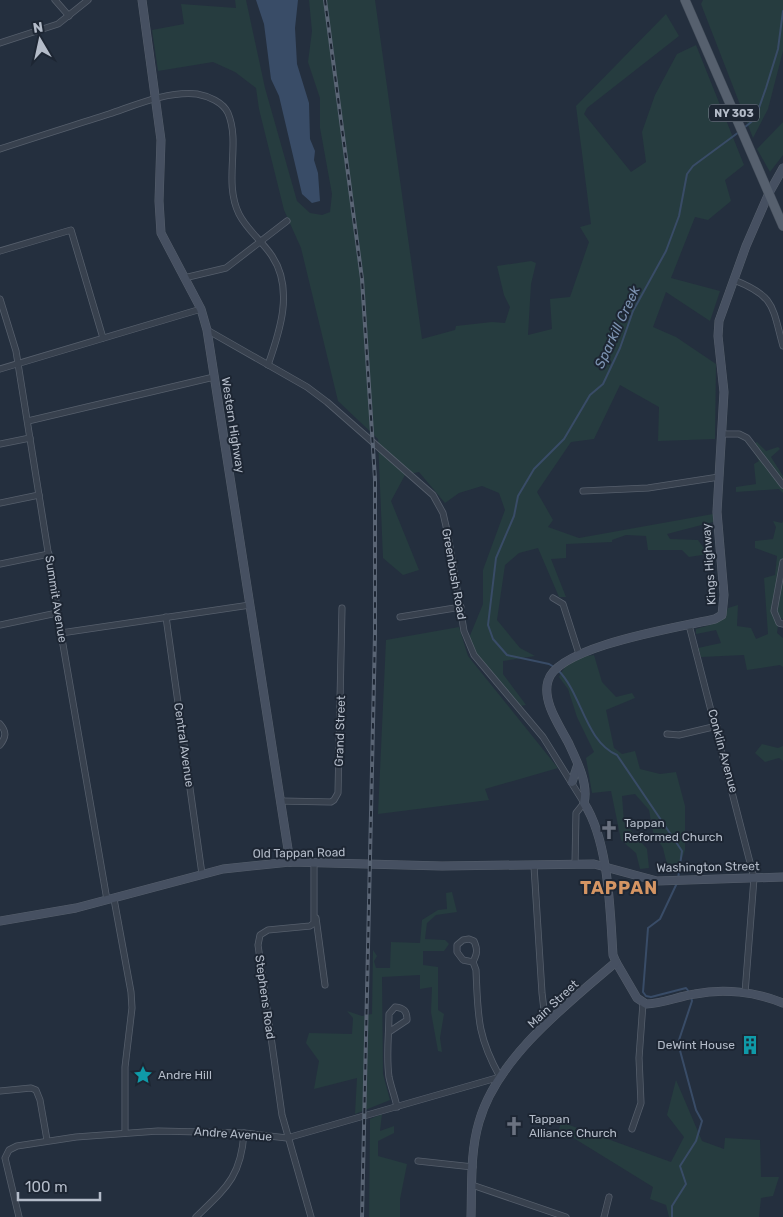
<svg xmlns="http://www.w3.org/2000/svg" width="783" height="1217" font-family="Rubik,sans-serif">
<rect width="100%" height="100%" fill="#242f3e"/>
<g fill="#263c3f">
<polygon points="235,0 246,0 265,88 297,201 310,213 322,215 330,212 332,194 320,128 320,98 308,62 312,31 309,0 375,0 422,339 455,330 456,326 492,322 505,323 510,307 504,295 497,266 531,261 536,263 531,284 528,335 552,329 550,299 570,297 589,242 580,227 591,224 576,106 666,14 679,36 587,108 584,114 631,172 646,162 642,132 655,95 677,54 696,45 744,165 725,180 731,201 708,220 695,217 671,278 720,291 710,321 666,292 653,327 676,337 716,364 715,439 658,441 659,407 620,385 594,439 571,442 537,492 553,520 548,527 579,538 713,514 713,522 667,534 670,539 698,540 708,554 689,557 682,550 648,550 646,536 626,535 612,540 612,542 566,544 566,558 551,559 566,597 559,597 538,548 519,553 505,565 497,620 520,648 535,656 503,661 503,674 526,705 520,706 477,655 469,638 483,604 483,570 505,510 499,493 482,486 459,493 445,503 419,472 405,475 391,501 419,570 403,575 383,558 378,439 338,401 301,248 284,210 259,109 256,88 235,72 213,62 158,71 152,30 184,24 181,4 236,8"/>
<polygon points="703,0 783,0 783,51 768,109 753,138 701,4"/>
<polygon points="783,122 783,155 770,172 757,149"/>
<polygon points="757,442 766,451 778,447 780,449 771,457 783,476 783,493 779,489 736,492 736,487 756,484 754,464 759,461 750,446"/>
<path d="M773 521 782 523 783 521V619L779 618 777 633 783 638V667L780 665 747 670 744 655 701 657 698 648 721 643 716 630 696 634V629C710 625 723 623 728 608L738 605 737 626 751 628 756 639 768 634 764 578 775 575 777 556 755 548V541L773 539 776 527Z"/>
<polygon points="459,627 468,656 558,768 485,789 489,800 378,814 386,640"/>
<path d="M594 655 602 682 616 697 632 693 635 698 606 710 614 748 622 754 635 751 640 769 660 774 676 772 685 806V850L677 872 669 873 663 848 653 832 649 810 635 794 622 796 624 822 647 849 649 868 640 869 636 853 621 840 611 791 592 793 586 758 594 752 577 717 568 689 559 677C567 661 576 657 594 655Z"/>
<polygon points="762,744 778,748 783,746 783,761 779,758 765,762 755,753"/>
<polygon points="452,892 457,912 436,915 427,923 425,939 445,940 449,944 444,951 423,951 423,965 438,967 438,1010 444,1014 440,1038 442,1052 438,1051 431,1012 432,987 420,989 420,975 382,977 383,1074 390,1100 355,1114 357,1078 314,1089 319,1061 306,1043 309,1033 352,1034 353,1018 347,1011 362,1016 372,1014 373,950 377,956 374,961 376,968 390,968 391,942 420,943 422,920 438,910 447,909 446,893"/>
<polygon points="676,1080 702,1141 724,1149 725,1138 760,1140 761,1177 779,1177 773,1196 761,1198 759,1217 669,1217 666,1205 650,1199 653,1187 559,1129 561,1122 671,1162 684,1137 667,1115"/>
<polygon points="382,1114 380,1131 394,1126 394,1133 378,1141 378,1156 407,1164 400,1199 400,1217 369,1217 370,1119"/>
</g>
<polygon fill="#394c67" points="256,0 298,0 295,28 297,64 309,103 310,139 315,151 314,160 318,173 320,201 312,203 302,194 279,96 271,79 264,24"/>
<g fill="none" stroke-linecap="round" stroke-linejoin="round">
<g stroke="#394c67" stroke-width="2">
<polyline points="745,127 755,119 766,88 778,49 783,11"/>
<polyline points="554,667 549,664 507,655 493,639 488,625 496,558 514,516 518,496 534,469 564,439 590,395 603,384 620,348 633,311 666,251 679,216 687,174 693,166 739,132"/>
<path d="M558 670C582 694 585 741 617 755L682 851 678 879"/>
<polyline points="677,883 660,919 648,928 643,992 646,996 651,997 686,988 690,993"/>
<polyline points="672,1217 672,1206 686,1184 680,1166 696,1141 702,1121 696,1110 678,1043 692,1001 691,997"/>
</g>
<g stroke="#565f6c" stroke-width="7">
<g id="street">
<polyline points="55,0 69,16"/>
<polyline points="0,43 58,24 88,0"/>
<path d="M0 149C36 137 72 126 109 114 136 105 167 91 197 94 208 96 223 102 228 113 241 144 223 181 239 214 247 230 262 241 272 256 294 289 280 331 268 365"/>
<polyline points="0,251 71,230 103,338"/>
<polyline points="184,278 226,268 287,221"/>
<path d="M734 280C775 296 772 306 783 346"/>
<polyline points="0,299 16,351 61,633 107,900"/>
<polyline points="207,330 307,387 327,402 433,495 443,513 448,535 464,631 474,655 543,737 584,803 576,813 575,864"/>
<polyline points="0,369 201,309"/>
<polyline points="28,421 214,377"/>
<polyline points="722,434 739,434 747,438 783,485"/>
<polyline points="0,444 30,438"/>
<polyline points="583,491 648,488 719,477"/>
<polyline points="0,503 39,495"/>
<polyline points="783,562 774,611 779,623 783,624"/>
<polyline points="0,564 49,554"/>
<polyline points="553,598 563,604 579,654"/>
<polyline points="166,617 202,874"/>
<polyline points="400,617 461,607"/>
<polyline points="0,625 57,613"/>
<polyline points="689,625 754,878 745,993"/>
<polyline points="61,633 250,605"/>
<path d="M0 724C7 732 6 737 0 745"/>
<polyline points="667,734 679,735 717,726"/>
<polyline points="281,801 331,802 334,800 338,793 342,608"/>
<polyline points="534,866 542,993 544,1010 548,1020"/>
<polyline points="114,899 131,992 132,1008 125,1067 125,1133"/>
<polyline points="316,918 325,985"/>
<path d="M469 939 474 941C478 950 477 954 473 962L463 960 457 952V945L463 940Z"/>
<path d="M389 1032 407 1020C407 1011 404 1008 395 1007L389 1014C389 1034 386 1056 389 1077 391 1087 395 1097 397 1107"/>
<polyline points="0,1091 31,1088 36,1090 40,1100 47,1140"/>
<polyline points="632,1129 641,1103 639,1058 643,1003"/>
<polyline points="418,1161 473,1167"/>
<polyline points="472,1185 566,1217"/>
<path d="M19 1217 5 1158 9 1150 17 1146 76 1137 158 1131 244 1133 287 1138 500 1077C477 1036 478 1016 476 970L473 962"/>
<path d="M196 1217C226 1188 241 1177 244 1133"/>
<polyline points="311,1217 282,1115 258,945 260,935 268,930 310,926 314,923 314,862"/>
<polyline points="604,1217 609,1197"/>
</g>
</g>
<g stroke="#565f6c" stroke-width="9">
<g id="secondary">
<polyline points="142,0 161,140 159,201 161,233 201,309 207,330 290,862"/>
<polyline points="572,782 577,767"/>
<polyline points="0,921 76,908 223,869 290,862 442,866 594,864 657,881 783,877"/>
<path d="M616 962 637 998 646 1004C662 1004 679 996 695 994 724 988 756 992 783 1003"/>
<path d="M471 1217C472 1186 470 1152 479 1122 497 1058 567 1004 616 962L613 955C610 910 609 842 584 803 589 784 576 759 568 742 559 725 542 701 548 681 557 646 680 627 715 619L722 615 724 595 717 512 724 392 718 336 719 321 746 246 769 193 783 168"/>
</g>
</g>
<g stroke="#414a57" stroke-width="10">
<polyline id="primary" points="685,0 783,226"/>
</g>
<use href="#street" stroke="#38414e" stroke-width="5.5"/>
<use href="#secondary" stroke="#465061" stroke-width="8"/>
<use href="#primary" stroke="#56606e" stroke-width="9"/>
<g stroke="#5a6575" stroke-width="4">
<polyline id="rail" points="325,0 362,279 375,479 375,634 362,1217"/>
</g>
<use href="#rail" stroke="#1d2633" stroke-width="2" stroke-dasharray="5.5" stroke-linecap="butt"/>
</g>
<defs>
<g id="church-bare" transform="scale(1.5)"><path d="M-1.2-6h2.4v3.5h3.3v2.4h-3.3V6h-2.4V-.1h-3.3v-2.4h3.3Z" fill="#6b7280" stroke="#1d2633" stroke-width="2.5" paint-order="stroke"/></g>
<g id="building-bare" transform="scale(1.5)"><path d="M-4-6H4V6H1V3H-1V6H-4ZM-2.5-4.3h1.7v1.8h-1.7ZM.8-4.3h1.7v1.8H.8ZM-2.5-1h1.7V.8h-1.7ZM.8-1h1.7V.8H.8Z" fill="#0f9aa8" stroke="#1d2633" stroke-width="2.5" paint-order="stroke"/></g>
<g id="sight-bare" transform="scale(1.5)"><path d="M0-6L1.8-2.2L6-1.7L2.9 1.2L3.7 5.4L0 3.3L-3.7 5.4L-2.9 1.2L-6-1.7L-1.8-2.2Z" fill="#0f9aa8" stroke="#1d2633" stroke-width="2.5" paint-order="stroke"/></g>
</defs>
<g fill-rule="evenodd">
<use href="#church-bare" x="609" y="830"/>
<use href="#building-bare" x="750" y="1045"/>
<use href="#sight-bare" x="143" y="1075"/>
<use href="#church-bare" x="514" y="1126"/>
</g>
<g text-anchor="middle" stroke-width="4" stroke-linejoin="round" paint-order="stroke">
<rect fill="#1d2633" stroke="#878f9c" stroke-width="1" x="709" y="104.5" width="50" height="17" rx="4"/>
<g font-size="11" font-weight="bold" fill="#b4bcc9">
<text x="734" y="117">NY 303</text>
</g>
<g font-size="12" fill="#b4bcc9" stroke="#1d2633">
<text transform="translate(233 425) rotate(81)" y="4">Western Highway</text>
<text transform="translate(709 564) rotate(-94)" y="4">Kings Highway</text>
<text transform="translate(454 574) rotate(80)" y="4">Greenbush Road</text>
<text transform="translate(56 599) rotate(81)" y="4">Summit Avenue</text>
<text transform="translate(340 731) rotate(-88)" y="4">Grand Street</text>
<text transform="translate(184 745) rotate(82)" y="4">Central Avenue</text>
<text transform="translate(723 751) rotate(75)" y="4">Conklin Avenue</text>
<text transform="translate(299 853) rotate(-1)" y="4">Old Tappan Road</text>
<text transform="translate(708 867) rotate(-1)" y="4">Washington Street</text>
<text transform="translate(265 997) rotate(82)" y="4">Stephens Road</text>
<text transform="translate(553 1004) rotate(-43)" y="4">Main Street</text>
<text transform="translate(233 1134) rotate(4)" y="4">Andre Avenue</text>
</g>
<g font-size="12" fill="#b4bcc9" stroke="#1d2633" text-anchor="start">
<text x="624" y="827">Tappan<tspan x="624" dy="14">Reformed Church</tspan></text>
<text x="735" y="1049" text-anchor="end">DeWint House</text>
<text x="158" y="1079">Andre Hill</text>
<text x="529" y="1123">Tappan<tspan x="529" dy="14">Alliance Church</tspan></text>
</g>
<g font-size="14" font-style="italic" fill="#7c92b1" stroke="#1d2633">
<text transform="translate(617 327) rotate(-65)" y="5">Sparkill Creek</text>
</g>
<g font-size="18" font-weight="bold" letter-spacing="1" fill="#d59563" stroke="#1d2633">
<text x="619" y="894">TAPPAN</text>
</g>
</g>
<g transform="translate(40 40) rotate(351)" stroke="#1d2633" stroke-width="4" paint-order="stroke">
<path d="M0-4L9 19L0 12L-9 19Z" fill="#b4bcc9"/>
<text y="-8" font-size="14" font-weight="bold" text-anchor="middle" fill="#b4bcc9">N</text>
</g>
<path d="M18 1192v8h82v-8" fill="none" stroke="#b4bcc9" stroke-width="2.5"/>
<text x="25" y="1192" font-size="15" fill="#b4bcc9" stroke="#1d2633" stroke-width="4" paint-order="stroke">100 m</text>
</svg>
